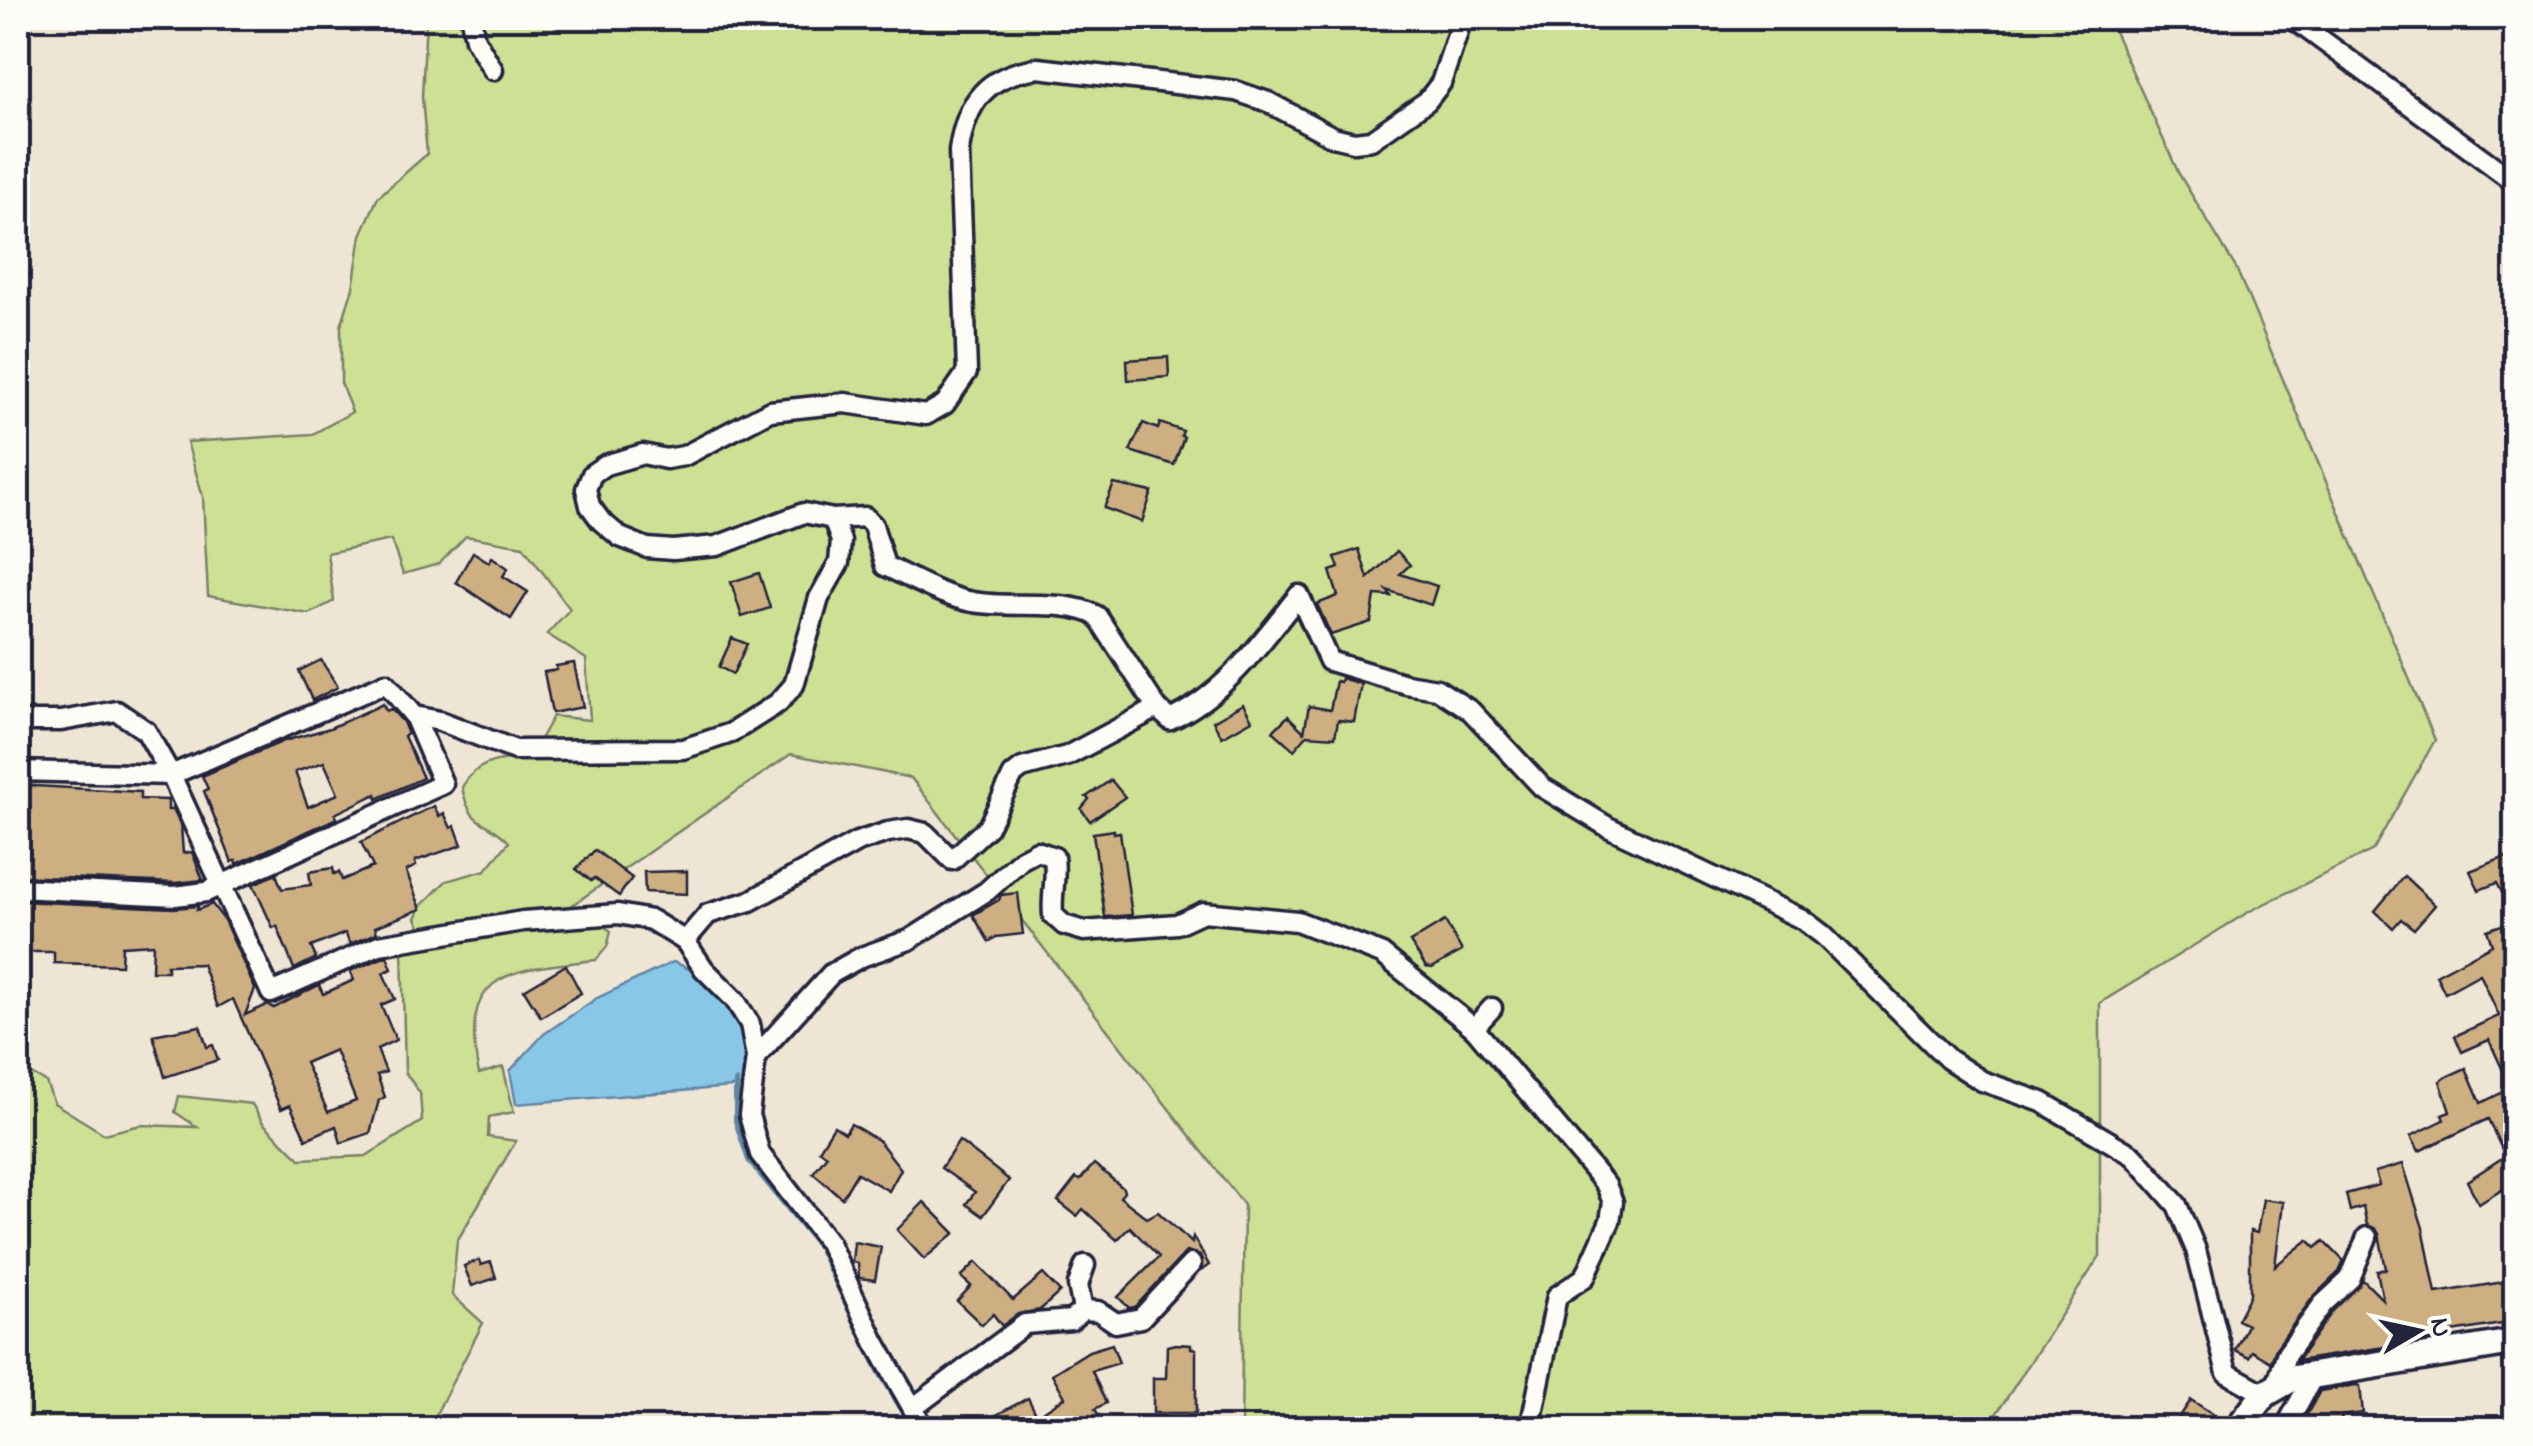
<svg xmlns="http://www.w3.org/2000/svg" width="2533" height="1446" font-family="'Indie Flower',sans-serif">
<rect width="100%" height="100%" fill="#efe5d4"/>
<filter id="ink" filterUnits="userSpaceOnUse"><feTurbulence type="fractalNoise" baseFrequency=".01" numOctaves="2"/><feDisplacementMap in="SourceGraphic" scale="20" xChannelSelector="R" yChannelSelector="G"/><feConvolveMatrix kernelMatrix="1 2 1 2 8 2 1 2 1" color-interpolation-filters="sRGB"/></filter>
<g filter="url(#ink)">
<g fill="#cde094" stroke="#788168" stroke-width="2.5">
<path d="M426 18H2108L2179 174 2236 268 2435 740 2373 850 2250 911 2100 1003V1256L1987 1428H1241L1244 1205 911 778 791 754 568 908 423 933 416 918 422 905 446 881 486 870 509 842C485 816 471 831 462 787 478 759 500 760 530 757L553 716 590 720 586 659 547 634 570 609 523 546 466 536 439 564 403 574 391 540 327 553 334 601 309 614 208 596 203 497 187 442 313 434 352 412 341 383V326L353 288 361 235 378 197 427 154 422 97Z"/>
<path d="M561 923 600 924 611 931 607 947 596 960C512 970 457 968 479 1074L503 1067 514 1112 489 1117 488 1137 516 1141 457 1241 452 1295 483 1323 436 1414 444 1428H18V1074L26 1071 46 1082 54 1103 104 1134 141 1125 197 1127 175 1112 179 1096 252 1104 263 1123 300 1159 366 1156 422 1121 420 1093 405 1072 402 948Z"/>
</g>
<path fill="#89c7e9" stroke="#6085a3" stroke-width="2.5" d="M673 962C702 971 735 1008 743 1037 748 1053 746 1070 744 1086L516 1104 510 1071 544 1034 597 998Z"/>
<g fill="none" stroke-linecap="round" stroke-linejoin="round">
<polyline stroke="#6085a3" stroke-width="6" points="736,1082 736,1121 749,1160 818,1245 879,1371 913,1428"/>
</g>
<g fill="#cdaf82" stroke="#22223b" stroke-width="2.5" fill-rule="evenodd">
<polygon points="1168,357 1169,377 1128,380 1127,360"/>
<polygon points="1143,423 1158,429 1160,423 1183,431 1181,436 1184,437 1174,465 1130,451"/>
<polygon points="1114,484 1152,492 1142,522 1104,508"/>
<polygon points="1359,549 1368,578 1397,551 1410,565 1400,574 1437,586 1431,605 1387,590 1391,596 1375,595 1371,622 1331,635 1317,604 1338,596 1330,571 1339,568 1335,557"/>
<polygon points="473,552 489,562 492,557 508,568 503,576 528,592 511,619 456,582"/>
<polygon points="759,573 770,608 742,617 731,582"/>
<polygon points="732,638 747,644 733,674 719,667"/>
<polygon points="321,660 338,687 312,700 299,671"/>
<polygon points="574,663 583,707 552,713 544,672 557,670 556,666"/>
<polygon points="1341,678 1361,684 1354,722 1338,720 1335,737 1307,735 1294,750 1273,731 1288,716 1304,732 1309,706 1330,710 1336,681 1340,682"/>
<path d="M383 704 386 711 391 709 403 722 408 734 404 736 423 778 377 799 376 794 335 814 337 818 237 864 236 860 232 862 204 791 208 789 202 776 284 741 330 728ZM324 762 338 794 308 807 295 772Z"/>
<polygon points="1243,704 1252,720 1222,737 1213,721"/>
<polygon points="1111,780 1125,797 1090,821 1081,809 1089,799 1086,797"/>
<polygon points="18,785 140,792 140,799 168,800 168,810 173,810 181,826 183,853 192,852 203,880 175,883 19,876"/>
<polygon points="434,806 439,816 444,813 451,828 455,826 462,845 415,861 416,866 406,871 421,909 375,927 377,933 350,944 345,933 311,947 316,958 294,969 277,926 273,928 253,884 276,874 282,889 311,885 309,872 333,868 334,874 339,872 342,880 373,867 361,842"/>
<polygon points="1114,830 1114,833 1120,832 1132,915 1105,917 1093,833"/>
<polygon points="595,850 632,878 619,896 594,878 591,881 576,869"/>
<polygon points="2511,855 2516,855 2516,919 2497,883 2479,890 2470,871"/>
<polygon points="687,871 687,894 645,892 644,872"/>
<polygon points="2404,876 2435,905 2414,929 2401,919 2393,928 2375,911"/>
<polygon points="1018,893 1023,934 996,937 989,942 973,915 999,900 1001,895"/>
<path d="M18 901 174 908 198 906 197 910 212 904 224 920 255 989 245 1015 267 1005 274 1008 319 985 323 994 354 980 350 971 387 956 392 969 383 973 395 999 381 1005 396 1040 377 1049 386 1072 377 1075 385 1097 379 1100 370 1133 341 1143 336 1126 306 1139 290 1105 281 1109 233 999 218 1007 202 964 167 965V971H152L153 944 122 946 121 965 54 963V952H18ZM335 1050 356 1101 328 1112 305 1063Z"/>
<polygon points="2516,920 2516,1181 2479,1204 2467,1181 2505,1156 2488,1119 2419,1151 2411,1136 2444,1120 2442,1115 2450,1112 2440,1081 2448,1076 2466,1068 2481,1103 2511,1088 2489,1040 2462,1052 2455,1036 2499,1016 2480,974 2445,993 2436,975 2492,945 2487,930"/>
<polygon points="1445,921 1462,951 1432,968 1426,967 1410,942"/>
<polygon points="566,965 581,993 541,1017 524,990"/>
<polygon points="200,1026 207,1047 213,1045 218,1060 165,1077 153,1035"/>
<polygon points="851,1124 879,1141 901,1169 889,1191 857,1173 842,1198 813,1173 827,1155 819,1150 834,1126 845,1133"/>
<polygon points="959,1141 1009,1180 983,1216 966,1204 975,1192 941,1168"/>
<polygon points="1094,1164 1123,1188 1124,1192 1120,1197 1147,1218 1158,1212 1192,1243 1193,1237 1209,1265 1202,1270 1200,1256 1186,1252 1135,1307 1129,1308 1118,1297 1159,1257 1130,1227 1117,1240 1083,1209 1077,1216 1058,1201 1076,1178 1080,1180"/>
<polygon points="2403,1164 2423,1228 2436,1293 2516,1280 2516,1326 2502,1328 2502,1324 2427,1336 2428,1340 2297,1361 2332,1312 2363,1280 2383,1300 2377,1271 2386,1269 2379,1234 2376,1229 2367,1225 2363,1207 2350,1211 2346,1194 2379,1185 2375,1172"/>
<polygon points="2263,1199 2283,1202 2275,1266 2308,1240 2316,1248 2324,1241 2344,1261 2339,1272 2313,1297 2276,1348 2271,1362 2252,1351 2249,1357 2235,1350 2247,1325 2237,1320 2250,1295 2250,1231 2257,1233"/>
<polygon points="924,1202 955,1233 924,1259 897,1230"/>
<polygon points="854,1242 881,1247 875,1280 859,1278 858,1263 852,1262"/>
<polygon points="479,1260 481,1265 491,1262 496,1278 472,1286 464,1266"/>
<polygon points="976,1262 1013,1300 1043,1274 1060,1292 1040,1310 1018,1314 1002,1326 993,1314 982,1325 957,1301 971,1286 961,1277"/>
<polygon points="1112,1344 1119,1363 1092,1371 1106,1403 1095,1409 1106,1428 972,1428 1028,1398 1037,1416 1065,1397 1052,1374 1089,1351"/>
<polygon points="1175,1344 1191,1345 1191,1348 1196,1349 1196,1413 1153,1413 1153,1378 1166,1378 1167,1346"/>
<polygon points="2356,1385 2360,1386 2363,1413 2341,1416 2343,1428 2304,1428 2304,1420 2320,1391"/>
<polygon points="2191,1400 2224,1421 2222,1428 2172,1428"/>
</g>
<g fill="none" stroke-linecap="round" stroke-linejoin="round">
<g stroke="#22223b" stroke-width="25">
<g id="street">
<polyline points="471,18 475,39 493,70"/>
<polyline points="2292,18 2516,183"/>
<path d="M833 519 865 517 873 525 885 566C912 578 943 597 973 602 1009 609 1067 598 1097 616L1157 708 1170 720C1226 694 1261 642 1299 595L1329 661 1406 684 1437 689 1471 711 1542 787 1608 827 1802 919 1823 935 1948 1059 1982 1081 2042 1102 2134 1156 2177 1205 2196 1250 2227 1373 2265 1394"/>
<path d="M414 716 440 721 515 750 683 749 731 733 778 703 794 685 819 598 839 563 841 541 833 519 804 513 717 546 673 550 647 548 620 537 601 521 590 506 586 489 592 474 605 465 643 454 666 459 684 456 770 411 845 403 926 415 945 404 967 372 959 151C966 101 987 75 1038 68L1236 91 1268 102 1333 137 1354 142 1371 140 1427 101 1441 83 1458 32 1459 18"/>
<polyline points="18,721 61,721 117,711 146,731 171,775 271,993 379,945 523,921 618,914 651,920 685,941 704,969 735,1000 750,1024 756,1057 749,1115 760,1154 829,1243 875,1342 924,1428"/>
<polyline points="18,771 171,775 386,683 414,716 443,784 206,892 175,896 18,888"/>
<polyline points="685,941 708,914 750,901 857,842 888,832 908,829 925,833 952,860 988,827 1013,775 1022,768 1067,756 1157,708"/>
<polyline points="1492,1008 1474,1028 1606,1185 1613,1202 1610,1221 1585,1277 1557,1296 1530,1428"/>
<path d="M756 1057 831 974 861 957 909 940 987 891 1022 859 1037 851 1054 857C1057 877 1051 895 1053 915L1064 925 1084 931 1177 924 1203 912 1297 921 1382 954 1474 1028"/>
<polyline points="1083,1310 1078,1285 1085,1265"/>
<polyline points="2276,1386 2286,1355 2323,1304 2350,1279 2367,1237"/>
<polyline points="913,1408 1025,1324 1071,1320 1083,1310 1098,1311 1116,1323 1141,1318 1191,1264"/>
<polyline points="2285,1428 2314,1375"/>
</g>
</g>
<g stroke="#22223b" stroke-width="32">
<polyline id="secondary" points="2238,1428 2265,1394 2291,1379 2516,1342"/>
</g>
<use href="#street" stroke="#fdfcf7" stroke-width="18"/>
<use href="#secondary" stroke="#fdfcf7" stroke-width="25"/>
</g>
</g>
<rect width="2533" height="1446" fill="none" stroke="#fdfcf7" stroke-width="60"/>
<rect x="30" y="30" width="2473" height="1386" fill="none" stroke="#22223b" stroke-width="4" filter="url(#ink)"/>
<g transform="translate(2418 1331) rotate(81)" stroke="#fdfcf7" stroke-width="8" paint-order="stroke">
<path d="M0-8L18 38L0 25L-18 38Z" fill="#22223b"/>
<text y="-15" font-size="28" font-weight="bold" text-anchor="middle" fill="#22223b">N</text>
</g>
</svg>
